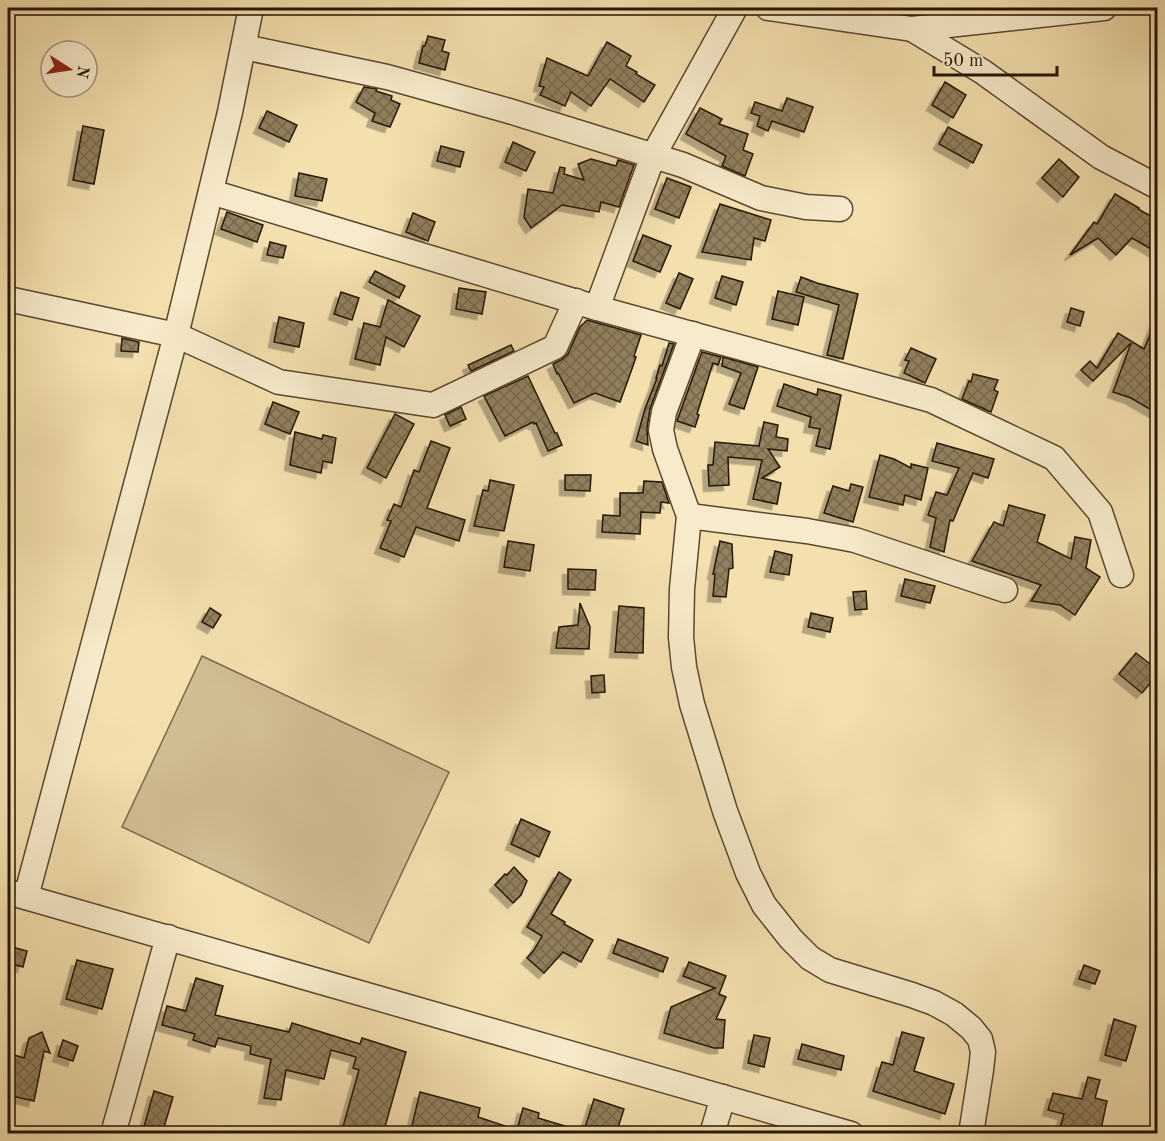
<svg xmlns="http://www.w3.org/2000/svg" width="1165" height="1141" font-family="'Old Standard TT',serif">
<defs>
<pattern id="building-cross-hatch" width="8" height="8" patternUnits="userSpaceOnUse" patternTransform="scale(1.5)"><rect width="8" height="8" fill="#917f5d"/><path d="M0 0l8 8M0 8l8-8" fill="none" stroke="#76674b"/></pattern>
<filter id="shadow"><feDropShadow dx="-5.5" dy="5.5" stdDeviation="0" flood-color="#0004"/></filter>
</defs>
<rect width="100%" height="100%" fill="#f4e0af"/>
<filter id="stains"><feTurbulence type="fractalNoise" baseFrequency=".00333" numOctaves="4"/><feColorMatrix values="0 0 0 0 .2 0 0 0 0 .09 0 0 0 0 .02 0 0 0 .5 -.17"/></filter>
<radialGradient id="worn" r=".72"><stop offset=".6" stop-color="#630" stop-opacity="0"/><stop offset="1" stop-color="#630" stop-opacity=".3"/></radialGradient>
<polygon fill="#d1bd92" stroke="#7b694c" stroke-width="1.5" points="202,656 449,772 369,943 122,827"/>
<g fill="url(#building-cross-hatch)" stroke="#251505" stroke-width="1.5" filter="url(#shadow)">
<polygon points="428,36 445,40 442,51 449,53 445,70 419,63 423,46 425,46"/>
<polygon points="607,42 631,56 626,66 637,72 636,74 655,85 644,102 610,79 591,106 571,92 565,106 540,95 544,87 539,86 547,58 588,76"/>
<polygon points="945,82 966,95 953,118 932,105"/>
<polygon points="364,87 377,89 376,91 392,96 391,100 400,104 390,127 372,121 375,113 356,102"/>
<polygon points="787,98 813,107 804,132 772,121 768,131 757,126 760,116 751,113 755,102 782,111"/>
<polygon points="700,108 722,119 719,124 748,134 743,150 753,154 745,176 722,166 726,156 686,134"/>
<polygon points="267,111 297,125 289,142 259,128"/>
<polygon points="83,126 104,130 94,184 73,180"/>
<polygon points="948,127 982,145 973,163 939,144"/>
<polygon points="513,142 535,152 526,171 505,162"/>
<polygon points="441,146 464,152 460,167 437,161"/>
<polygon points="591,159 616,166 618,160 634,165 619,207 601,202 599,212 562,205 531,228 524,217 528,189 553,193 560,167 565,168 564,174 584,180 578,164"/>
<polygon points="1059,159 1079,177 1063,197 1042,178"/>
<polygon points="299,173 327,179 322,201 295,196"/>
<polygon points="667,178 691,187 679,218 655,209"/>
<polygon points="1115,194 1139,208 1138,209 1158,220 1158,253 1132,238 1116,255 1098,238 1070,255 1094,222 1097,224"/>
<polygon points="720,204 771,220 765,241 754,238 751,260 702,252"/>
<polygon points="227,212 263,225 257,242 221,229"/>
<polygon points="413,213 435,222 428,241 406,232"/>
<polygon points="643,235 671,246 660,272 633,261"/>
<polygon points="270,242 286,246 283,258 267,255"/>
<polygon points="375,271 405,286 399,298 369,282"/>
<polygon points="679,273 693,279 680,309 666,303"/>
<polygon points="722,276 743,282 736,305 715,298"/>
<polygon points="801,277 817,283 858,294 843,359 827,355 839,305 796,292"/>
<polygon points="459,288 486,292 482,314 456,309"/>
<polygon points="778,291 804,297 798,325 772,319"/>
<polygon points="341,292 359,298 352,320 334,314"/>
<polygon points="388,300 420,316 404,347 386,337 380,365 355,359 364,323 380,327"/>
<polygon points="1071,308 1084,312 1080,326 1067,322"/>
<polygon points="279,317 304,323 299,347 274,342"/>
<polygon points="1157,318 1158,318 1158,414 1131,398 1113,392 1131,343 1093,381 1081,370 1090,361 1097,368 1118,333 1144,349"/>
<polygon points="587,320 641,335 634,356 636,357 633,366 620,402 595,393 574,403 558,373 557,374 553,364 561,360 568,354 580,327"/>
<polygon points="122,338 139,342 138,352 121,351"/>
<polygon points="669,343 674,344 650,409 647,428 648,445 636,441 645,409 657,378 656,378 660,365 662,366"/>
<polygon points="511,345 514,351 471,371 468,365"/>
<polygon points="911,348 936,359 925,383 904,373 909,361 905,360"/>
<polygon points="702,352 721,357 718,365 713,363 697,414 699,415 695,427 677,421"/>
<polygon points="723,357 758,367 744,409 729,404 741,373 722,366"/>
<polygon points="973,374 998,380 994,390 998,392 991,412 962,399 969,381 971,382"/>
<polygon points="528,376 555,433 557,433 562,445 548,451 536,423 534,424 533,422 505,436 484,396"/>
<polygon points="784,384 817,395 818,389 841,395 830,449 816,446 820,429 809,427 811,417 777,406"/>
<polygon points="273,402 299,412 290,434 265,424"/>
<polygon points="461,407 466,419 450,426 445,415"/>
<polygon points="395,414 414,424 386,478 367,468"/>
<polygon points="764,422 778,425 776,437 788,439 787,451 768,449 780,467 762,478 781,483 777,504 753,499 762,460 728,457 729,485 709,486 708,465 713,465 715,442 759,446"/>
<polygon points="295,432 322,439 323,435 336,438 332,463 323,461 321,473 290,465"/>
<polygon points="431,441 450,448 427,508 465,520 459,541 416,527 404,557 380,548 391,521 387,520 394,504 401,507 414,470 419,472"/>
<polygon points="937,443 994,459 988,478 973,473 953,521 950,520 944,552 930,547 936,518 928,515 936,492 947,495 959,468 932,461"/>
<polygon points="880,455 894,459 911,468 911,464 928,468 921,500 905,495 903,505 869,497"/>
<polygon points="565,475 591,475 590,491 565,490"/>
<polygon points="490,480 514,485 504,531 474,526 483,490 488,491"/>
<polygon points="644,481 662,482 669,503 661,502 660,513 641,512 640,534 602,532 603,515 620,516 620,493 643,493"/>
<polygon points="851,484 863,487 853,522 824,513 833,486 849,491"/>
<polygon points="1009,505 1045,515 1037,542 1071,559 1075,537 1091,540 1086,568 1100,577 1075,615 1060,605 1031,601 1041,585 972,561 994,522 1003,526"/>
<polygon points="508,541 534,545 530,571 504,567"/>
<polygon points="720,541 732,544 733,568 729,569 726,597 713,596 715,574 713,574"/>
<polygon points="775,551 792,555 789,575 770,572"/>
<polygon points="568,569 596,570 595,590 568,589"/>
<polygon points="905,579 935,586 930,603 901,596"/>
<polygon points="866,591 867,609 855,610 853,592"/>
<polygon points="580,603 590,627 589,649 556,648 559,627 578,625"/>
<polygon points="619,606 644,608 643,653 615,652"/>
<polygon points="210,608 221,615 213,628 202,622"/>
<polygon points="811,613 833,618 830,632 808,627"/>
<polygon points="1136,653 1158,670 1158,674 1142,693 1119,674"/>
<polygon points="604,675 605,692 592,693 591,676"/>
<polygon points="521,819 550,832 539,857 511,844"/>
<polygon points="514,867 527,881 521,895 513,903 495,885 505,874 507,875"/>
<polygon points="559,872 571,880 551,914 565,922 564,924 593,940 581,962 563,952 544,973 527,958 534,950 542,936 527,927"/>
<polygon points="618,939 668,958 663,972 613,953"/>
<polygon points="8,946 27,951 23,967 8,963"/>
<polygon points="77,960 113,969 102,1009 66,999"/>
<polygon points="689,962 726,976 719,994 726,997 716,1019 725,1020 723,1048 714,1048 664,1033 671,1007 715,988 683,976"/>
<polygon points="1084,965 1100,971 1095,984 1079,979"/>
<polygon points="196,978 223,986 215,1015 289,1032 292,1023 360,1044 362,1038 406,1052 383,1134 341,1134 359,1070 353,1068 356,1057 331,1050 324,1079 286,1070 281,1100 264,1098 271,1059 250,1054 251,1046 218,1038 215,1047 193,1040 195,1034 162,1025 167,1006 186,1011"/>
<polygon points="1114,1019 1136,1026 1126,1061 1105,1055"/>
<polygon points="42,1032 50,1053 44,1051 34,1101 8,1095 8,1053 24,1058 29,1038"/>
<polygon points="902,1032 924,1038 914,1071 954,1084 945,1114 873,1091 882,1062 893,1065"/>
<polygon points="754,1035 770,1038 764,1067 748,1063"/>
<polygon points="63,1040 78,1046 73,1061 58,1056"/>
<polygon points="802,1044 844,1056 841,1070 798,1059"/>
<polygon points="1088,1077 1100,1080 1095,1098 1107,1101 1100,1134 1058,1134 1064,1114 1048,1110 1053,1093 1082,1099"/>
<polygon points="154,1091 173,1097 162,1134 142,1134"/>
<polygon points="420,1092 480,1108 478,1117 517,1130 523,1108 539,1113 538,1118 575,1129 574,1134 410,1134"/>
<polygon points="594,1099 624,1109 616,1134 583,1134"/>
</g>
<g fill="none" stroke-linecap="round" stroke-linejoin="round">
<g stroke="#594830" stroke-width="27">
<g id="minor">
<polyline points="768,8 912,29 1104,8"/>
<polyline points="912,29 983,72 1101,157 1158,187"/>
<polyline points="244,47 387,77 509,111 683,165 761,198 806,207 840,209"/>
<polyline points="211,192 597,308 931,400 1054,458 1100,512 1121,575"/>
<polyline points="8,299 176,335 279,382 433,405 555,347 576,301"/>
<polyline points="597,308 653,156 735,8"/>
<polyline points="693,334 664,412 661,430 665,449 689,516 682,589 681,637 684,667 692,704 725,811 748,873 764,905 791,939 810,958 830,970 912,995 934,1003 954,1014 971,1028 980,1039 983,1052 981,1070 971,1134"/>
<polyline points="689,516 807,531 855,540 1005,590"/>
<polyline points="8,892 851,1134"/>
<polyline points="26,897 176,335 230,112 251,8"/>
<polyline points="113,1134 168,937"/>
<polyline points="712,1134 723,1097"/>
</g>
</g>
<use href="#minor" stroke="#f8ebcb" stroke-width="24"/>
</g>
<rect width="1165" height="1141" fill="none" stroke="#f4e0af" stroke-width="30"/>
<rect x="9" y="9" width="1147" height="1123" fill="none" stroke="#251505" stroke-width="3"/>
<rect x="15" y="15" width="1135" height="1111" fill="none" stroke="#251505" stroke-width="1.5"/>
<g transform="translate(69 69) rotate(102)"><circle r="28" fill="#f8ebcb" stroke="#a4957c" stroke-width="1.5"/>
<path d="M0-4.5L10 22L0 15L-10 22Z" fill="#8f2418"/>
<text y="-9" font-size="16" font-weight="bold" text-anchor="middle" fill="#251505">N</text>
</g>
<path d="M934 66v9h123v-9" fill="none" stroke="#251505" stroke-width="3"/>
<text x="943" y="66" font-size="18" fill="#251505" stroke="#f8ebcb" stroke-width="4.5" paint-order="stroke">50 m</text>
<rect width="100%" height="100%" filter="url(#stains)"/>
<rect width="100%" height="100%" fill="url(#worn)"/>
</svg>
